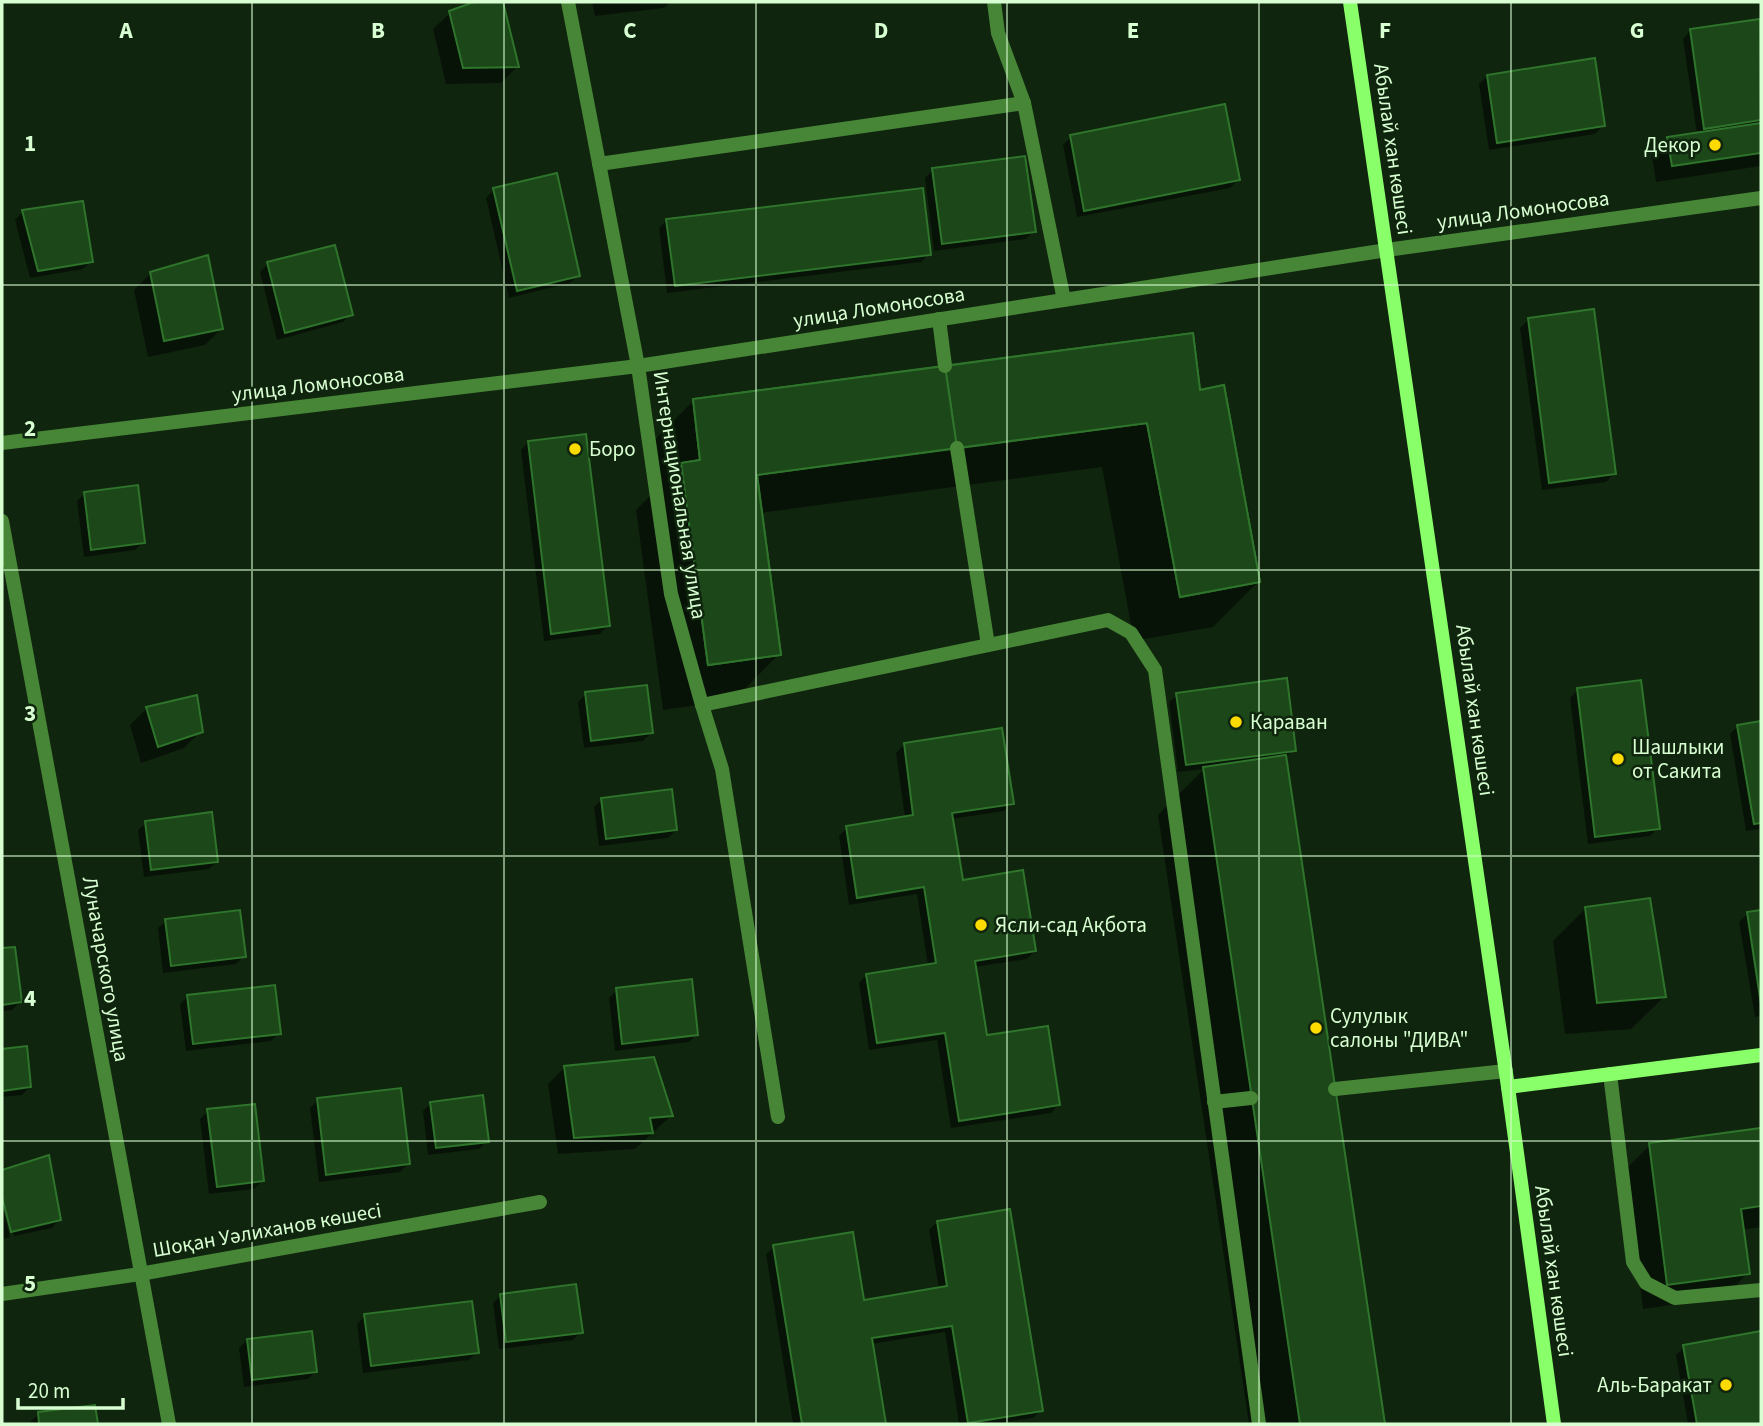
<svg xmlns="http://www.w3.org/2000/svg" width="1763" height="1426" font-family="'Source Sans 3',sans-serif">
<rect width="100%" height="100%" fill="#10250e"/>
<g fill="#0007">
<polygon points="479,2 501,2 517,67 501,83 446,84 433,29 450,13"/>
<polygon points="592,2 670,2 664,8 595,16"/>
<polygon points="1759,21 1761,39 1761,166 1656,182 1652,156 1668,139 1697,134 1683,39 1690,31"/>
<polygon points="1487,76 1603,126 1595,134 1489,150 1479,84"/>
<polygon points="1071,137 1238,180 1230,188 1077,217 1063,145"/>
<polygon points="933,170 1034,231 1026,239 934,251 925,178"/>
<polygon points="494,190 578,275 570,283 509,298 486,198"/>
<polygon points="23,212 91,261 83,269 30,278 15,220"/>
<polygon points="667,220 929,254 921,262 667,293 659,228"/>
<polygon points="268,264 351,314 343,322 277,340 260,272"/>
<polygon points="151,273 221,329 205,345 148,357 134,290"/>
<polygon points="1528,320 1614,474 1606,482 1542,490 1520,328"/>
<polygon points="1199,392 1258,582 1213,627 1134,641 1102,467 760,513 779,654 734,700 663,710 636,510 654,492 648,447 693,401"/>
<polygon points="528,442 608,626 600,634 544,641 521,450"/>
<polygon points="85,493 143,542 135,550 84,557 77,501"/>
<polygon points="1578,690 1658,828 1650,836 1588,844 1570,698"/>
<polygon points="586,694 651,733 643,741 584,748 578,702"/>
<polygon points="1177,695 1294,750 1284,758 1383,1424 1249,1424 1158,815 1204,769 1178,772 1169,702"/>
<polygon points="147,708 201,731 184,748 141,763 130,725"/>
<polygon points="1761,722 1761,829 1746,831 1730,734 1738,726"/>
<polygon points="904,745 1012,803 1004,811 951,819 961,882 1035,951 1027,959 974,967 985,1037 1058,1105 1051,1113 951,1128 937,1040 869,1050 859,983 867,975 928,966 917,894 849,905 839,836 847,828 905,818 896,753"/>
<polygon points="602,799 676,830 668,838 599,846 594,807"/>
<polygon points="146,823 217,861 209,869 144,877 138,830"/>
<polygon points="1586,908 1664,997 1631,1029 1565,1034 1553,941"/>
<polygon points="1761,912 1761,1016 1755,1017 1739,922 1747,914"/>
<polygon points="166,921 244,956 236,964 163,973 158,928"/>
<polygon points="13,949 20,1002 12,1010 2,1011 2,950"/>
<polygon points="617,990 697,1034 689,1042 615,1051 609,998"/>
<polygon points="188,996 279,1033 271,1041 186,1051 180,1004"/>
<polygon points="25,1048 30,1087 22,1095 2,1097 2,1051"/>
<polygon points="565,1067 671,1116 635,1149 558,1154 548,1084"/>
<polygon points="318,1100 408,1164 400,1172 319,1182 310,1108"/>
<polygon points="431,1103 487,1141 479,1149 428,1155 423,1111"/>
<polygon points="208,1111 262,1181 254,1189 209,1194 200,1119"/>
<polygon points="1761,1130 1761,1227 1742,1230 1748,1273 1723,1298 1643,1309 1625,1170 1650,1145"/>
<polygon points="48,1157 59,1220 52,1228 14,1236 2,1190 2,1172"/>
<polygon points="2,1204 10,1237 3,1239 2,1234"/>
<polygon points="937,1222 1041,1410 1033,1418 993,1424 959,1424 945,1332 871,1344 884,1424 793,1424 766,1254 774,1247 862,1302 939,1289 929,1230"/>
<polygon points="501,1295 581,1332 573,1340 499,1349 493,1303"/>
<polygon points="365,1316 477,1352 469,1360 363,1373 357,1324"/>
<polygon points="1761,1332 1761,1424 1688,1424 1676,1355 1684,1347"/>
<polygon points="247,1340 316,1371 308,1379 244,1387 239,1348"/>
<polygon points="94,1407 96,1424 31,1424 31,1421 39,1414"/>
</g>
<g fill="#1b4719" stroke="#2e742b" stroke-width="2">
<polygon points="474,2 503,2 519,67 463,68 449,11"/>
<polygon points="1760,19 1761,120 1704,129 1690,29"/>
<polygon points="1595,58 1605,126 1497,143 1487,75"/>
<polygon points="1225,104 1240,180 1084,211 1070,135"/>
<polygon points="1761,123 1761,153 1672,166 1667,137"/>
<polygon points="1025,156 1036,232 942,244 932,168"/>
<polygon points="557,173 580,276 517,291 493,188"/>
<polygon points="923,188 931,255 675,286 666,219"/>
<polygon points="83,201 93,262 38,271 22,210"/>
<polygon points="335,245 353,315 285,333 267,262"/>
<polygon points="208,255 223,329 164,341 150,272"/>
<polygon points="1594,309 1616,474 1549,483 1528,318"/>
<polygon points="1193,333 1200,390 1224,385 1260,582 1180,597 1147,423 757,475 781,655 708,665 681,463 700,460 693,399"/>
<polygon points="1193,333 1200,390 1224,385 1260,582 1180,597 1147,423 957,448 945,366"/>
<polygon points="945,366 957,448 757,475 781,655 708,665 681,463 700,460 693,399"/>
<polygon points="586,434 610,626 551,634 528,441"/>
<polygon points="138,485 145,543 91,550 84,492"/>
<polygon points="1287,678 1296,751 1186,765 1176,693"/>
<polygon points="1641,680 1660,829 1595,837 1577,688"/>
<polygon points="647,685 653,733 591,741 585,692"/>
<polygon points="197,695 203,732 158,747 146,707"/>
<polygon points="1761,721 1761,823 1754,824 1737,725"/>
<polygon points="1002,728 1014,804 952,813 963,880 1023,870 1036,951 975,961 987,1035 1048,1026 1060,1105 959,1121 945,1033 877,1043 866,974 936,963 924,887 857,898 846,826 913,815 904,743"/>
<polygon points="1286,755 1385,1424 1300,1424 1203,767"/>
<polygon points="672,789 677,830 606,839 601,798"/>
<polygon points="212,812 218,862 151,870 145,821"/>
<polygon points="1650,898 1666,997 1597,1003 1585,907"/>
<polygon points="240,910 246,957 171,966 165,919"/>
<polygon points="1761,910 1761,1004 1747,912"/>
<polygon points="15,947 22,1002 2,1005 2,948"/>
<polygon points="692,979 698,1035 622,1044 616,988"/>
<polygon points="275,985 281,1034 193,1044 187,995"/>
<polygon points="27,1046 31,1087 2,1091 2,1049"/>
<polygon points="654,1057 673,1116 650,1118 653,1133 574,1138 564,1066"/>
<polygon points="401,1088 410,1164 326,1175 317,1098"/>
<polygon points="483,1095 489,1142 436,1148 430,1102"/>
<polygon points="255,1104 264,1181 217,1187 207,1109"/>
<polygon points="1761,1128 1761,1206 1741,1209 1750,1274 1667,1285 1649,1143"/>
<polygon points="49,1155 61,1220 11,1232 2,1197 2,1170"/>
<polygon points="1010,1209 1043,1411 968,1423 952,1326 872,1338 886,1424 802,1424 773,1245 853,1232 864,1300 947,1286 937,1221"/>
<polygon points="576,1284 583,1333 506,1342 500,1294"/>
<polygon points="472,1301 479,1353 371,1366 364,1314"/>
<polygon points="312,1331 317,1372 252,1380 247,1339"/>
<polygon points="1761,1331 1761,1424 1697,1424 1683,1345"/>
<polygon points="95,1405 98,1424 39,1424 38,1412"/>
</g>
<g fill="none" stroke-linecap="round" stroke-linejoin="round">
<g stroke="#478637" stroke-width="14">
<polyline points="994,2 998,33 1024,103 1064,300"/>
<polyline points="599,164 1024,103"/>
<polyline points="939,319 945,366"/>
<polyline points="957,448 988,645"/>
<polyline points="702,705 1108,620 1131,633 1155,670 1259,1424"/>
<polyline points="1610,1074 1633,1262 1646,1283 1675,1298 1761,1290"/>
<polyline points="1335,1089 1506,1071"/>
<polyline points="1214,1102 1251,1098"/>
</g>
<g stroke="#478637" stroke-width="14">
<polyline points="568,2 638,366 671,594 702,705 722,769 778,1117"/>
<polyline points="2,443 638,366 1387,250 1761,198"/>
<polyline points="2,521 169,1424"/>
<polyline points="2,1294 140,1274 540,1202"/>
</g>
<g stroke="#89ff69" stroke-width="14">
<polyline points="1350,2 1508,1087 1554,1424"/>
<polyline points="1508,1087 1761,1055"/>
</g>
</g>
<path fill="none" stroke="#d8ffd2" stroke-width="2" stroke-opacity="0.55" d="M252 2V1424M504 2V1424M756 2V1424M1007 2V1424M1259 2V1424M1511 2V1424M2 285H1761M2 570H1761M2 856H1761M2 1141H1761"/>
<g fill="#fdda00" stroke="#10250e" stroke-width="2.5">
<circle cx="1715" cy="145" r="7"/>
<circle cx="575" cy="449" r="7"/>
<circle cx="1236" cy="722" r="7"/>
<circle cx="1618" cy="759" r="7"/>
<circle cx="981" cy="925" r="7"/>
<circle cx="1316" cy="1028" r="7"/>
<circle cx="1726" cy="1385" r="7"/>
</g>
<g text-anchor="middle" stroke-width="5" stroke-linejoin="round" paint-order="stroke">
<g font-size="21" fill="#d8ffd2" stroke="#10250e" text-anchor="start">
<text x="1701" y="152" text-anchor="end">Декор</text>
<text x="589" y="456">Боро</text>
<text x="1250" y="729">Караван</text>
<text x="1632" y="754">Шашлыки<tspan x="1632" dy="24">от Сакита</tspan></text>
<text x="995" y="932">Ясли-сад Ақбота</text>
<text x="1330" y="1023">Сулулык<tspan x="1330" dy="24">салоны "ДИВА"</tspan></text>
<text x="1712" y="1392" text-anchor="end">Аль-Баракат</text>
</g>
<g font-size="21" fill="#d8ffd2" stroke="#10250e">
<text transform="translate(1393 149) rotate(82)" y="7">Абылай хан көшесі</text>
<text transform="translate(1523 210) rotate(-8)" y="7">улица Ломоносова</text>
<text transform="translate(879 307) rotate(-9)" y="7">улица Ломоносова</text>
<text transform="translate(318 384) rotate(-7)" y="7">улица Ломоносова</text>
<text transform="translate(680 495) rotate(81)" y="7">Интернациональная улица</text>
<text transform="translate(1475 710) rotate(82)" y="7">Абылай хан көшесі</text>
<text transform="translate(106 969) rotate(80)" y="7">Луначарского улица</text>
<text transform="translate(267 1230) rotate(-10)" y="7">Шоқан Уәлиханов көшесі</text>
<text transform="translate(1554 1271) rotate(82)" y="7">Абылай хан көшесі</text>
</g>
</g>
<g font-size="23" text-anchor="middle" font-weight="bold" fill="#d8ffd2" stroke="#10250e" stroke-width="5" stroke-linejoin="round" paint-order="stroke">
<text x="126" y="38">A</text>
<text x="378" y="38">B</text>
<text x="630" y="38">C</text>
<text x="881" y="38">D</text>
<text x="1133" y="38">E</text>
<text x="1385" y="38">F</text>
<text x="1637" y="38">G</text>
<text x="30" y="151">1</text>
<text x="30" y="436">2</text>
<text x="30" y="721">3</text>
<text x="30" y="1006">4</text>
<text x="30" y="1291">5</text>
</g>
<rect width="1763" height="1426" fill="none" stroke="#d8ffd2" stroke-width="7"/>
<path d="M18 1398v10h105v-10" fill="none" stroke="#d8ffd2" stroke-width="3.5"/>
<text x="28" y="1398" font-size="21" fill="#d8ffd2" stroke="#10250e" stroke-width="5" paint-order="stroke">20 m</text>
</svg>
